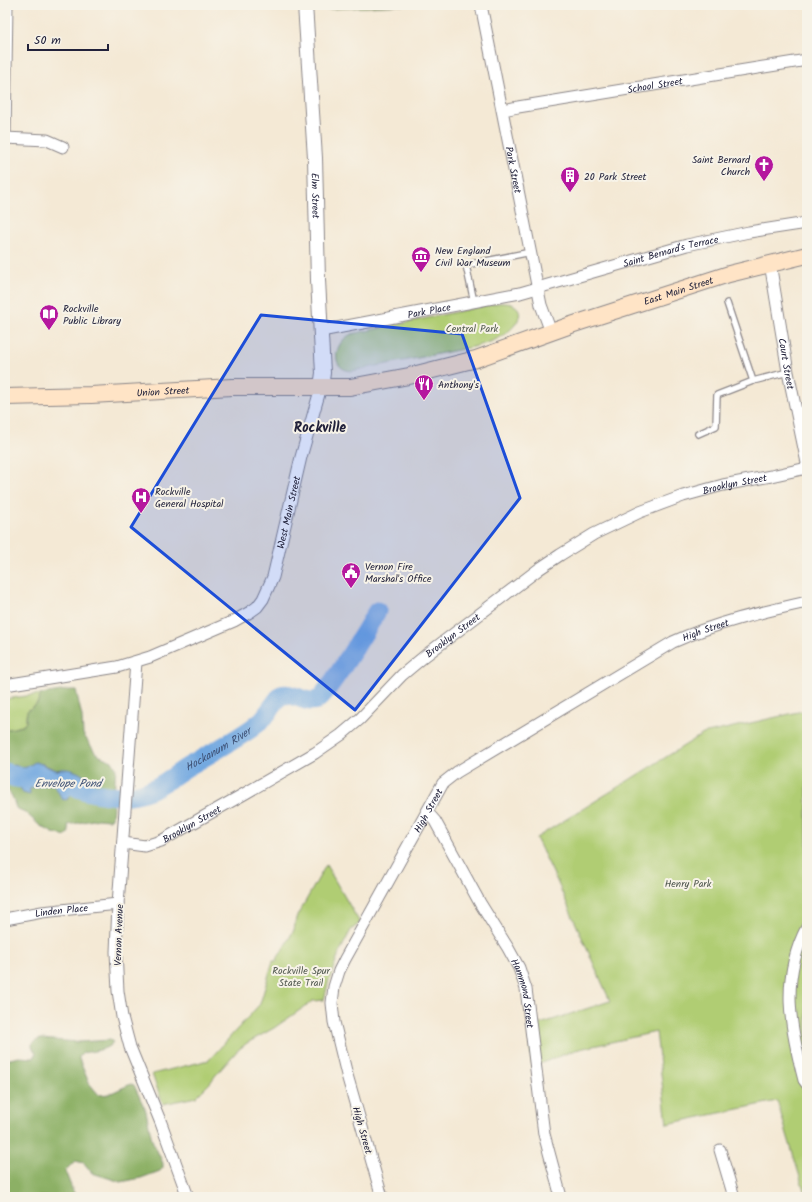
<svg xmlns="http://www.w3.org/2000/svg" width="812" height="1202" font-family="Kalam,sans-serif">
<rect width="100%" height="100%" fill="#f7f3e8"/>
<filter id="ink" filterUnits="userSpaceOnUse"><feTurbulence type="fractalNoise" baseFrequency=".025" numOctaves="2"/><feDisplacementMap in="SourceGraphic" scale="8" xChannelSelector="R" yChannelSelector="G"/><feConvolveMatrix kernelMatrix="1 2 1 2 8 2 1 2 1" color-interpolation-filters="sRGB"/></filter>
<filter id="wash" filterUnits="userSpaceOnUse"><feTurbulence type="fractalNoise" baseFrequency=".012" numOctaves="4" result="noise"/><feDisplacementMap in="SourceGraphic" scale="16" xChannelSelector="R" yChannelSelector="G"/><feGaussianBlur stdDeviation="0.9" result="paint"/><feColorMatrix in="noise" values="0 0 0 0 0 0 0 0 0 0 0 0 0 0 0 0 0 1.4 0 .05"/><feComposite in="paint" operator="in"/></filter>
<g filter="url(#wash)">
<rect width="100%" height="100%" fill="#f4e9d5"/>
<g fill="#b0cd73" stroke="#697857">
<polygon points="313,5 403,5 313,10"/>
<path d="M498 303C526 301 525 320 505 334 496 341 484 344 473 347L352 371C329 370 334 341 352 334Z"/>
<polygon points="41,694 37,704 29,710 26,715 26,722 22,726 5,730 5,699"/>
<polygon points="807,710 807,1197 806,1197 777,1101 667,1124 656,1032 575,1050 532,1067 528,1028 610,1001 557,881 536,838 703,734"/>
<polygon points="326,865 360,923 351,930 339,953 329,980 324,1000 313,1001 274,1028 247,1043 237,1051 215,1076 210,1083 196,1097 163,1104 152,1074 209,1060 260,1004 273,961 276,961 294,930 296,918"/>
</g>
<g fill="#8cb065" stroke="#576950" fill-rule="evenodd">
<path d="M68 690H76L82 717 83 734 95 752 100 756 112 761 116 768 112 818 108 820 98 819 68 825 69 832 66 836 53 833 39 825 25 812 16 808 12 796 5 787V730L23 726 26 722 27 711 37 704 41 694ZM34 763 43 764 56 770 62 769 91 793 71 795 67 800 53 784 31 788 23 793 10 767 18 766C24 770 28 767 34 763Z"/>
<path d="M41 1039 78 1042 110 1040 113 1042C107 1051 92 1051 83 1053L79 1057V1059L89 1083 99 1095 109 1094 131 1084 134 1085 146 1111 152 1140 163 1163V1168L160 1171 141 1178 121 1182 92 1173 84 1163 75 1161 65 1171 73 1191 77 1197H5V1060L19 1057 34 1058 36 1053 32 1047V1044L35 1041Z"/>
</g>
<path fill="#72a8e0" stroke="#4a658e" d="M35 762C44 764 48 768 56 770 60 771 58 769 62 769 75 768 93 778 92 792L71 795 66 800 62 799 56 788 53 784C49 785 33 785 31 788 29 790 30 792 30 795L23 793 10 767 14 765C27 768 22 770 35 762Z"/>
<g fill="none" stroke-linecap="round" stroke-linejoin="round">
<g stroke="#72a8e0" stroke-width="19">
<path d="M5 772C13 782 30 778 41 777"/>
<path id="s1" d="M67 783C88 795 124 800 147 791 163 786 175 774 189 766 210 754 232 742 252 728L263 719 281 695C293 691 305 705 317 700 327 695 369 625 377 611"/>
</g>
</g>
</g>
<g filter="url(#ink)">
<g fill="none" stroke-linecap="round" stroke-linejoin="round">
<g stroke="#8b8688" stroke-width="8">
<g id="service">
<polyline points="474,302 466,265 531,252"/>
<polyline points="727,303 753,381"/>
<polyline points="698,434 716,426 717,395 753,381 788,372"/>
</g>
</g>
<g stroke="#8b8688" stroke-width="13">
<g id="minor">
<path id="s2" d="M481 5 541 305 551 332"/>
<path id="s3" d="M503 110 518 107 807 60"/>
<polyline points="5,138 7,5"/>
<polyline points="5,138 47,140 63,147"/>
<path id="s4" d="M770 263 788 372 807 463"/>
<path id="s5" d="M321 331 520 293 687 245 749 232 807 223"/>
<polyline points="136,662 118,904 116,952 118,991 122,1017 130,1047 161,1123 188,1197"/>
<path id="s6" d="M5 685 117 667 150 657 234 621 250 612 257 607 263 599 273 577 301 457 321 387"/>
<path id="s7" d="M427 812 435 821 480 903 508 948 519 968 526 989 544 1134 561 1197"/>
<path id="s8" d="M123 843 145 846 161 841 244 794 315 753 341 735 360 719 402 675 426 655 539 569 560 555 594 534 640 512 683 496 723 485 771 476 807 468"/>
<path id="s9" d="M5 919 42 912 118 904"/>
<path d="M807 927C780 978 790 1027 804 1080L807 1084"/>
<polyline points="720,1150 734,1197"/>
<path id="s10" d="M382 1197 347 1075 334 1022 332 1003 334 987 339 971 345 959 443 783 457 772 673 642C715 623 762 612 807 602"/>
</g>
</g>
<g stroke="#8b8688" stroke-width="16">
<g id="tertiary">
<path id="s11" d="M305 5 315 158 318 280 323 373 321 387"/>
</g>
</g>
<g stroke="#8b8688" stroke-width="18">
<g id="secondary">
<path id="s12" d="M5 397 91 395 232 387H350L409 376 476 359 571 325 729 274 807 255"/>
</g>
</g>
<use href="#service" stroke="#fff" stroke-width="5.5"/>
<use href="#minor" stroke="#fff" stroke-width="11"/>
<use href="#tertiary" stroke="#fff" stroke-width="14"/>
<use href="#secondary" stroke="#ffe4c6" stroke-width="16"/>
</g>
</g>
<path fill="#1d4ed8" fill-opacity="0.2" stroke="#1d4ed8" stroke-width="3" stroke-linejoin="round" d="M261 315 462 334 520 498 355 710 131 527Z"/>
<defs>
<g id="church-pin" transform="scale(1)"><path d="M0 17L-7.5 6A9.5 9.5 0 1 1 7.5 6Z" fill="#b5179e" stroke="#f7f3e8"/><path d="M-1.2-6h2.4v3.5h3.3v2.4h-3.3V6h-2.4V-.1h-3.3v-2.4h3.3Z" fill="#fff"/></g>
<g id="building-pin" transform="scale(1)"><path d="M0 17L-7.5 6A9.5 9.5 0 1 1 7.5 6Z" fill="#b5179e" stroke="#f7f3e8"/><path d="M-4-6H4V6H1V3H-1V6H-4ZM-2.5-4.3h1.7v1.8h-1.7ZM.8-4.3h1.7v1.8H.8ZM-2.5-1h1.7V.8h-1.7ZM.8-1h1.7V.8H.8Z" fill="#fff"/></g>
<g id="museum-pin" transform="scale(1)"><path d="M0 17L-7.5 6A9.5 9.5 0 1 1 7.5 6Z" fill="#b5179e" stroke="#f7f3e8"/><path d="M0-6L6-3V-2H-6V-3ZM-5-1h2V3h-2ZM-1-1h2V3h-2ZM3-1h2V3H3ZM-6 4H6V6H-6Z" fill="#fff"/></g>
<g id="library-pin" transform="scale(1)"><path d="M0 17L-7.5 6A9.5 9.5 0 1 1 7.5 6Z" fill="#b5179e" stroke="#f7f3e8"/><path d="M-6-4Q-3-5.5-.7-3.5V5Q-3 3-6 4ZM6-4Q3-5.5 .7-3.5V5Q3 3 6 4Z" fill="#fff"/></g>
<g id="restaurant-pin" transform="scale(1)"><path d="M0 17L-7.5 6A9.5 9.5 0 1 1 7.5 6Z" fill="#b5179e" stroke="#f7f3e8"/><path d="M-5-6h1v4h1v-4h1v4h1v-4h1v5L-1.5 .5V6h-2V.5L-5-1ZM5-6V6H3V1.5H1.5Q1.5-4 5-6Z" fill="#fff"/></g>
<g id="hospital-pin" transform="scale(1)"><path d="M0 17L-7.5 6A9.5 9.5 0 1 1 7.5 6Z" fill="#b5179e" stroke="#f7f3e8"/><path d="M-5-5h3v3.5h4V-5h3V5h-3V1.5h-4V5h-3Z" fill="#fff"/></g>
<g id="civic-pin" transform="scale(1)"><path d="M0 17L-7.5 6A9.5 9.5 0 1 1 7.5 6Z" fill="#b5179e" stroke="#f7f3e8"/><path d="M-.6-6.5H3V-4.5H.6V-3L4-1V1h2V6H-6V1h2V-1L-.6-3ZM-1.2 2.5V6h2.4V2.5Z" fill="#fff"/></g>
</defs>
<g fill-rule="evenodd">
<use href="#church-pin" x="764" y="165"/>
<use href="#building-pin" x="570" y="176"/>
<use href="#museum-pin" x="421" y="256"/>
<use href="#library-pin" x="49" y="314"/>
<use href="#restaurant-pin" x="424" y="384"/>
<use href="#hospital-pin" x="141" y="497"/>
<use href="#civic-pin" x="351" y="572"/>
</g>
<g text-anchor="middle" stroke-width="4" stroke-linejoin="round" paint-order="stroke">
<g font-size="10" fill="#22223b" stroke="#f7f3e8">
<text dy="4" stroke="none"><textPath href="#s3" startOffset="154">School Street</textPath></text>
<text dy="4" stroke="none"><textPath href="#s2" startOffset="168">Park Street</textPath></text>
<text dy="4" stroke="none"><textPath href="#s11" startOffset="191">Elm Street</textPath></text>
<text dy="4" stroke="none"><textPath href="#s5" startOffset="359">Saint Bernard's Terrace</textPath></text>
<text dy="4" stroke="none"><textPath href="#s12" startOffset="688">East Main Street</textPath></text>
<text dy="4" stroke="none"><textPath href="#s5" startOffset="110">Park Place</textPath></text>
<text dy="4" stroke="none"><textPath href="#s4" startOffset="102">Court Street</textPath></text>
<text dy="4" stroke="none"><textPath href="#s12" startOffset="158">Union Street</textPath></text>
<text dy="4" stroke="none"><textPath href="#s8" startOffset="722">Brooklyn Street</textPath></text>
<text dy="4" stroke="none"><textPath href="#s6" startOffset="367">West Main Street</textPath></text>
<text dy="4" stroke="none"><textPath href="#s10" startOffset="753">High Street</textPath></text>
<text dy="4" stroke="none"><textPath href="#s8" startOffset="398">Brooklyn Street</textPath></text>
<text dy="4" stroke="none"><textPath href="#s10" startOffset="417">High Street</textPath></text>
<text dy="4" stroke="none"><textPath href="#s8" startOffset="74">Brooklyn Street</textPath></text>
<text dy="4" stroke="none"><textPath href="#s9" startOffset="57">Linden Place</textPath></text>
<text transform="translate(118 935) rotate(-88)" y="4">Vernon Avenue</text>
<text dy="4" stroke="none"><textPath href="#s7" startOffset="207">Hammond Street</textPath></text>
<text transform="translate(363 1130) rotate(74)" y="4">High Street</text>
</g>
<g font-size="10" fill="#22223b" stroke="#f7f3e8" text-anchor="start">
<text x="750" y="163" text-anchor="end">Saint Bernard<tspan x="750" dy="12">Church</tspan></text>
<text x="584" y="180">20 Park Street</text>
<text x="435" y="254">New England<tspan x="435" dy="12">Civil War Museum</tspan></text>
<text x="63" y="312">Rockville<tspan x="63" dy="12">Public Library</tspan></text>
<text x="438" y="388">Anthony's</text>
<text x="155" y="495">Rockville<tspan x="155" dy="12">General Hospital</tspan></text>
<text x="365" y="570">Vernon Fire<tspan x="365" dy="12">Marshal's Office</tspan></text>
</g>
<g font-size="10" fill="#4d554c" stroke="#f7f3e8">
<text x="472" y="332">Central Park</text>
<text x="688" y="887">Henry Park</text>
<text x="301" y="974">Rockville Spur<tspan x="301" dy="12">State Trail</tspan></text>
</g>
<g font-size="11" font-style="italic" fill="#3e5175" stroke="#f7f3e8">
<text dy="4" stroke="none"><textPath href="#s1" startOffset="165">Hockanum River</textPath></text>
<text x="68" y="787">Envelope Pond</text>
</g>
<g font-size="14" font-weight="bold" fill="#22223b" stroke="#f7f3e8">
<text x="320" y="432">Rockville</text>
</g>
</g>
<rect width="812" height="1202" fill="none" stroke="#f7f3e8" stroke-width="20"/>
<path d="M28 44v6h80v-6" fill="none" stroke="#22223b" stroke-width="2"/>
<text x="34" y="44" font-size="12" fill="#22223b" stroke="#f7f3e8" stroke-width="3" paint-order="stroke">50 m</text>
</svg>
